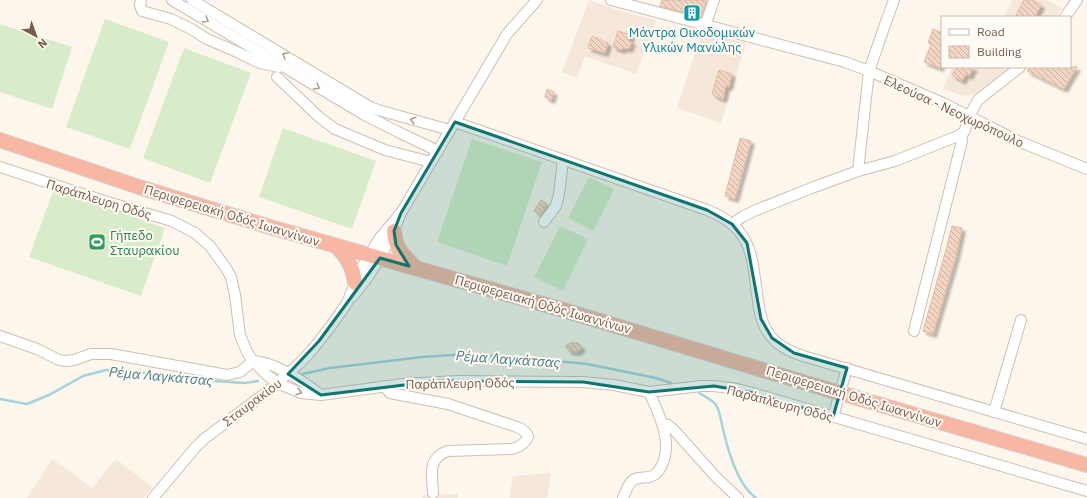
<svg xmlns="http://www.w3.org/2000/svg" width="1087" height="498" font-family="'IBM Plex Sans',sans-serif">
<defs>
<pattern id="building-back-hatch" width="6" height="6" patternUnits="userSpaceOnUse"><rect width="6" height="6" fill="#f3d5c3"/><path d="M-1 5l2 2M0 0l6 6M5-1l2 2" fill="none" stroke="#cab0a1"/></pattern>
<filter id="shadow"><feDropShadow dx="3.5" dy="3.5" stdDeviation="1" flood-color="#0004"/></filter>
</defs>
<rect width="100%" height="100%" fill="#fdf6ec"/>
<g fill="#f5e8da">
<polygon points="589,0 617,10 656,20 636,74 585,56 577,78 562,72"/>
<polygon points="1012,0 1046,0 1062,8 1056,17 1004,17"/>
<polygon points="702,32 746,43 721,123 677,108"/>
<polygon points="952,67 1012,67 988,85 974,94 963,96 943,89"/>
<polygon points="52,459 92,488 116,459 152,487 144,498 27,498"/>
<polygon points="551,473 547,498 509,498 513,476"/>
<polygon points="458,494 458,498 422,498 422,495"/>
</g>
<g fill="#d8ecc9">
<polygon points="105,19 169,42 130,149 66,127"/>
<polygon points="0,24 72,47 52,109 0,92"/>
<polygon points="184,48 251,73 210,183 143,158"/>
<polygon points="283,128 376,161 352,229 259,197"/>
<polygon points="472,139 542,162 507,266 437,242"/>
<polygon points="589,177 614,189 593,231 568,218"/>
<polygon points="54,189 165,228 141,296 29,257"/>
<polygon points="560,226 588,239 563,291 534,277"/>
</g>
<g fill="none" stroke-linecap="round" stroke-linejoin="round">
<g stroke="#a5d3da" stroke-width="2.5">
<polyline points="298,375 330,368 422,357 468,354 544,360 587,364 656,378 671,383"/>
<path d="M699 393C704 396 713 400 716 405 720 411 721 422 723 429 728 451 738 485 756 498"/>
<polyline points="0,399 27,404 49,395 83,376 106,370 130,371 197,380 245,383 258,381"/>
</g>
</g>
<g fill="url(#building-back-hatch)" stroke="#e6bba3" filter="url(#shadow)">
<polygon points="662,0 707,0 701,17 660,6"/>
<polygon points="1024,0 1032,0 1041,5 1035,17 1015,17"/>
<polygon points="933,29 942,33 942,62 940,68 924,62 931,44 928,43"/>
<polygon points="618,31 631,35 629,41 632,42 629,49 626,48 626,49 623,48 622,50 613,47"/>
<polygon points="592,36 608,43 605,53 588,48"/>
<polygon points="957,67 974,67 969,76 966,74 962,81 952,75"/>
<polygon points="1031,67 1077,67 1064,89 1027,71"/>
<polygon points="719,70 732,74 729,87 726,86 723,99 715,96 715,95 712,94"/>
<polygon points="547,89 554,92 551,100 545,97"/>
<polygon points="740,138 751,141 735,199 725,196"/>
<polygon points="541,200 547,204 541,215 534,211"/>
<polygon points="952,226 962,228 956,256 933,334 923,331 945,253"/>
<polygon points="570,343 578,343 582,348 577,352 569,351 566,346"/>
</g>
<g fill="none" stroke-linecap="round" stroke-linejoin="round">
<g stroke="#d1beb0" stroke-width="12">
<g id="minor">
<polyline points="141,0 140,5 142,11 171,19 191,29 207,39 235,51 260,63 279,67"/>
<polyline points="172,0 363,114 398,132 438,151"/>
<polyline points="192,0 370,107 378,110 450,130"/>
<polyline points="611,0 845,62 869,71 943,103 1018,141 1087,169"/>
<polyline points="1065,17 1077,0"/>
<polyline points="705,26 714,0"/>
<polyline points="277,77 319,117 335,129 385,150 431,162"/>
<path d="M455 122 707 210C758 230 751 263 759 307 761 321 766 333 776 342 784 349 794 353 803 356L1087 439"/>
<polyline points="0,167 101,200 172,221 195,233 210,246 226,268 231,277 235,295 240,335 247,352 253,361 267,375 277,383 301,393 321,395 403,384 458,381 583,382 614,385 649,392 701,386 714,386 737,389 749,392 1087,491"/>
<polyline points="858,171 869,71 887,19 894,0"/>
<polyline points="544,222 556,206 559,194 563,160"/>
<polyline points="732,224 742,217 754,211 814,187 858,171 895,161 958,136 964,132 972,111 978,100 1020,67"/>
<path d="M352 297C374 273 389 243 401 213L507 34 537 0"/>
<polyline points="914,331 962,141 961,134"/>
<polyline points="0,336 37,349 59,360 67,361 74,360 91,354 111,354 227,375 240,372 253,361"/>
<path d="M253 361C276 362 304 382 321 395"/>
<path d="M384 386 390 393 448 404 517 427C522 429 527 432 528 437 525 444 519 447 512 449L448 451C427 458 432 475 433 493"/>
<polyline points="994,412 1021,320"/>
<polyline points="833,417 847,368"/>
<polyline points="663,424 668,425 674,430 715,476 738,498"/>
<polyline points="153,498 195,448 204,439 268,391 300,363 312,350 331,326 347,303 361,269 379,239 401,213"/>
<path d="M623 498C627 489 629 479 639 478 643 477 648 478 652 476 656 475 660 469 662 465 673 441 659 414 649 392"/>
</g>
</g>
<g stroke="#dad1cd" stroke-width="16">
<g id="highway">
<polyline points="0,140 139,187 270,227 560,309 836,392"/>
<path d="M394 231C395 249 404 256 416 268"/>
<path d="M336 246C347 257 353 267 355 283"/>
<polyline points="847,395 1087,465"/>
</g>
</g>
<use href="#minor" stroke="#fff" stroke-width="10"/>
<use href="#highway" stroke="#f7b7a3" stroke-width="14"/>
<g stroke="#dad1cd" stroke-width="16" stroke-linecap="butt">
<polyline id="highway-bridge" points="836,392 847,395"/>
</g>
<use href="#highway-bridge" stroke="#f7b7a3" stroke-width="14"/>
</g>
<defs><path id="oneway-chevron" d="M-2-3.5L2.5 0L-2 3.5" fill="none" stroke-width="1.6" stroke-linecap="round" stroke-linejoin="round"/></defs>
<g stroke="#af9d94">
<use href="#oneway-chevron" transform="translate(206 20) rotate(30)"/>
<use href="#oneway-chevron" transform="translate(285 55) rotate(-149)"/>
<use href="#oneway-chevron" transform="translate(317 87) rotate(31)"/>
<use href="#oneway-chevron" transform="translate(413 120) rotate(-163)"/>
<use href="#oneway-chevron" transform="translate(299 392) rotate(17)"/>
</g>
<path fill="#0f766e" fill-opacity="0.2" stroke="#0f766e" stroke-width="3" stroke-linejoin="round" d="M455 122 707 210 732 224 747 243 761 319 772 338 794 353 847 368 833 417 749 392 714 386 649 392 583 382 438 381 321 395 288 374 319 341 380 258 409 266 396 245 394 231 401 213Z"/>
<defs>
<g id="building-square" transform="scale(0.9)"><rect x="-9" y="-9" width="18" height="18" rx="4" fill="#0f9aa8" stroke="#fffaf3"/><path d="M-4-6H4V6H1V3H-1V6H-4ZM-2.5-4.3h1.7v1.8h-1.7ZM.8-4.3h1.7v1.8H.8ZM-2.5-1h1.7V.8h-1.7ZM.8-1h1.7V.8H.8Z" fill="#fff"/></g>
<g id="stadium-square" transform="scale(0.9)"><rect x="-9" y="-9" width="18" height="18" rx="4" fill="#2e9e5b" stroke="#fffaf3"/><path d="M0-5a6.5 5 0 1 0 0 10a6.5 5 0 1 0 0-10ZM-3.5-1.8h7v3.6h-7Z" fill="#fff"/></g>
</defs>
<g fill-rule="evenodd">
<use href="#building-square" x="692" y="13"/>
<use href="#stadium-square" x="97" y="242"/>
</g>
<g text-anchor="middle" stroke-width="4" stroke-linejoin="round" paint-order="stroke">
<g font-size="13" fill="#0d838f" stroke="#fffaf3">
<text x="692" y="37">Μάντρα Οικοδομικών<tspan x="692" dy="15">Υλικών Μανώλης</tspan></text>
</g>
<g font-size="13" fill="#7a5c4d" stroke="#fffaf3">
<text transform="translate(954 111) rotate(25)" y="5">Ελεούσα - Νεοχωρόπουλο</text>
<text transform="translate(99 199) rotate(17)" y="5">Παράπλευρη Οδός</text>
<text transform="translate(232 215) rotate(17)" y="5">Περιφερειακή Οδός Ιωαννίνων</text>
<text transform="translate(543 304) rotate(16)" y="5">Περιφερειακή Οδός Ιωαννίνων</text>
<text transform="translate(460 383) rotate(-1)" y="5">Παράπλευρη Οδός</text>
<text transform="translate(854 396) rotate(17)" y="5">Περιφερειακή Οδός Ιωαννίνων</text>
<text transform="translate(252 402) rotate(-37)" y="5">Σταυρακίου</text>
<text transform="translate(780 403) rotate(15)" y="5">Παράπλευρη Οδός</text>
</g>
<g font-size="13" fill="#27864d" stroke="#fffaf3" text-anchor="start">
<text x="110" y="240">Γήπεδο<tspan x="110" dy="15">Σταυρακίου</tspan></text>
</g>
<g font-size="14" font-style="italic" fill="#437c86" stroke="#fffaf3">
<text transform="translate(508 359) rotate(4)" y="5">Ρέμα Λαγκάτσας</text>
<text transform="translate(161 376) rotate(5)" y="5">Ρέμα Λαγκάτσας</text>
</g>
</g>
<rect x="941" y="16" width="130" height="52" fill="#fffaf3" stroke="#cabbb1"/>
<rect x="949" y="29" width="20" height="6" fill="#ffffff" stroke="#cabbb1"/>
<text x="977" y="36" font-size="12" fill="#7a5c4d">Road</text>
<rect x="949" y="46" width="20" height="12" fill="url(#building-back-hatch)" stroke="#cabbb1"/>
<text x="977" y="56" font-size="12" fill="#7a5c4d">Building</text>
<g transform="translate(36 36) rotate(139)" stroke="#fffaf3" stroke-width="3" paint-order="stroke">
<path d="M0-3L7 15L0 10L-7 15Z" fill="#7a5c4d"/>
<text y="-6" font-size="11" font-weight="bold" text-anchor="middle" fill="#7a5c4d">N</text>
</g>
</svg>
